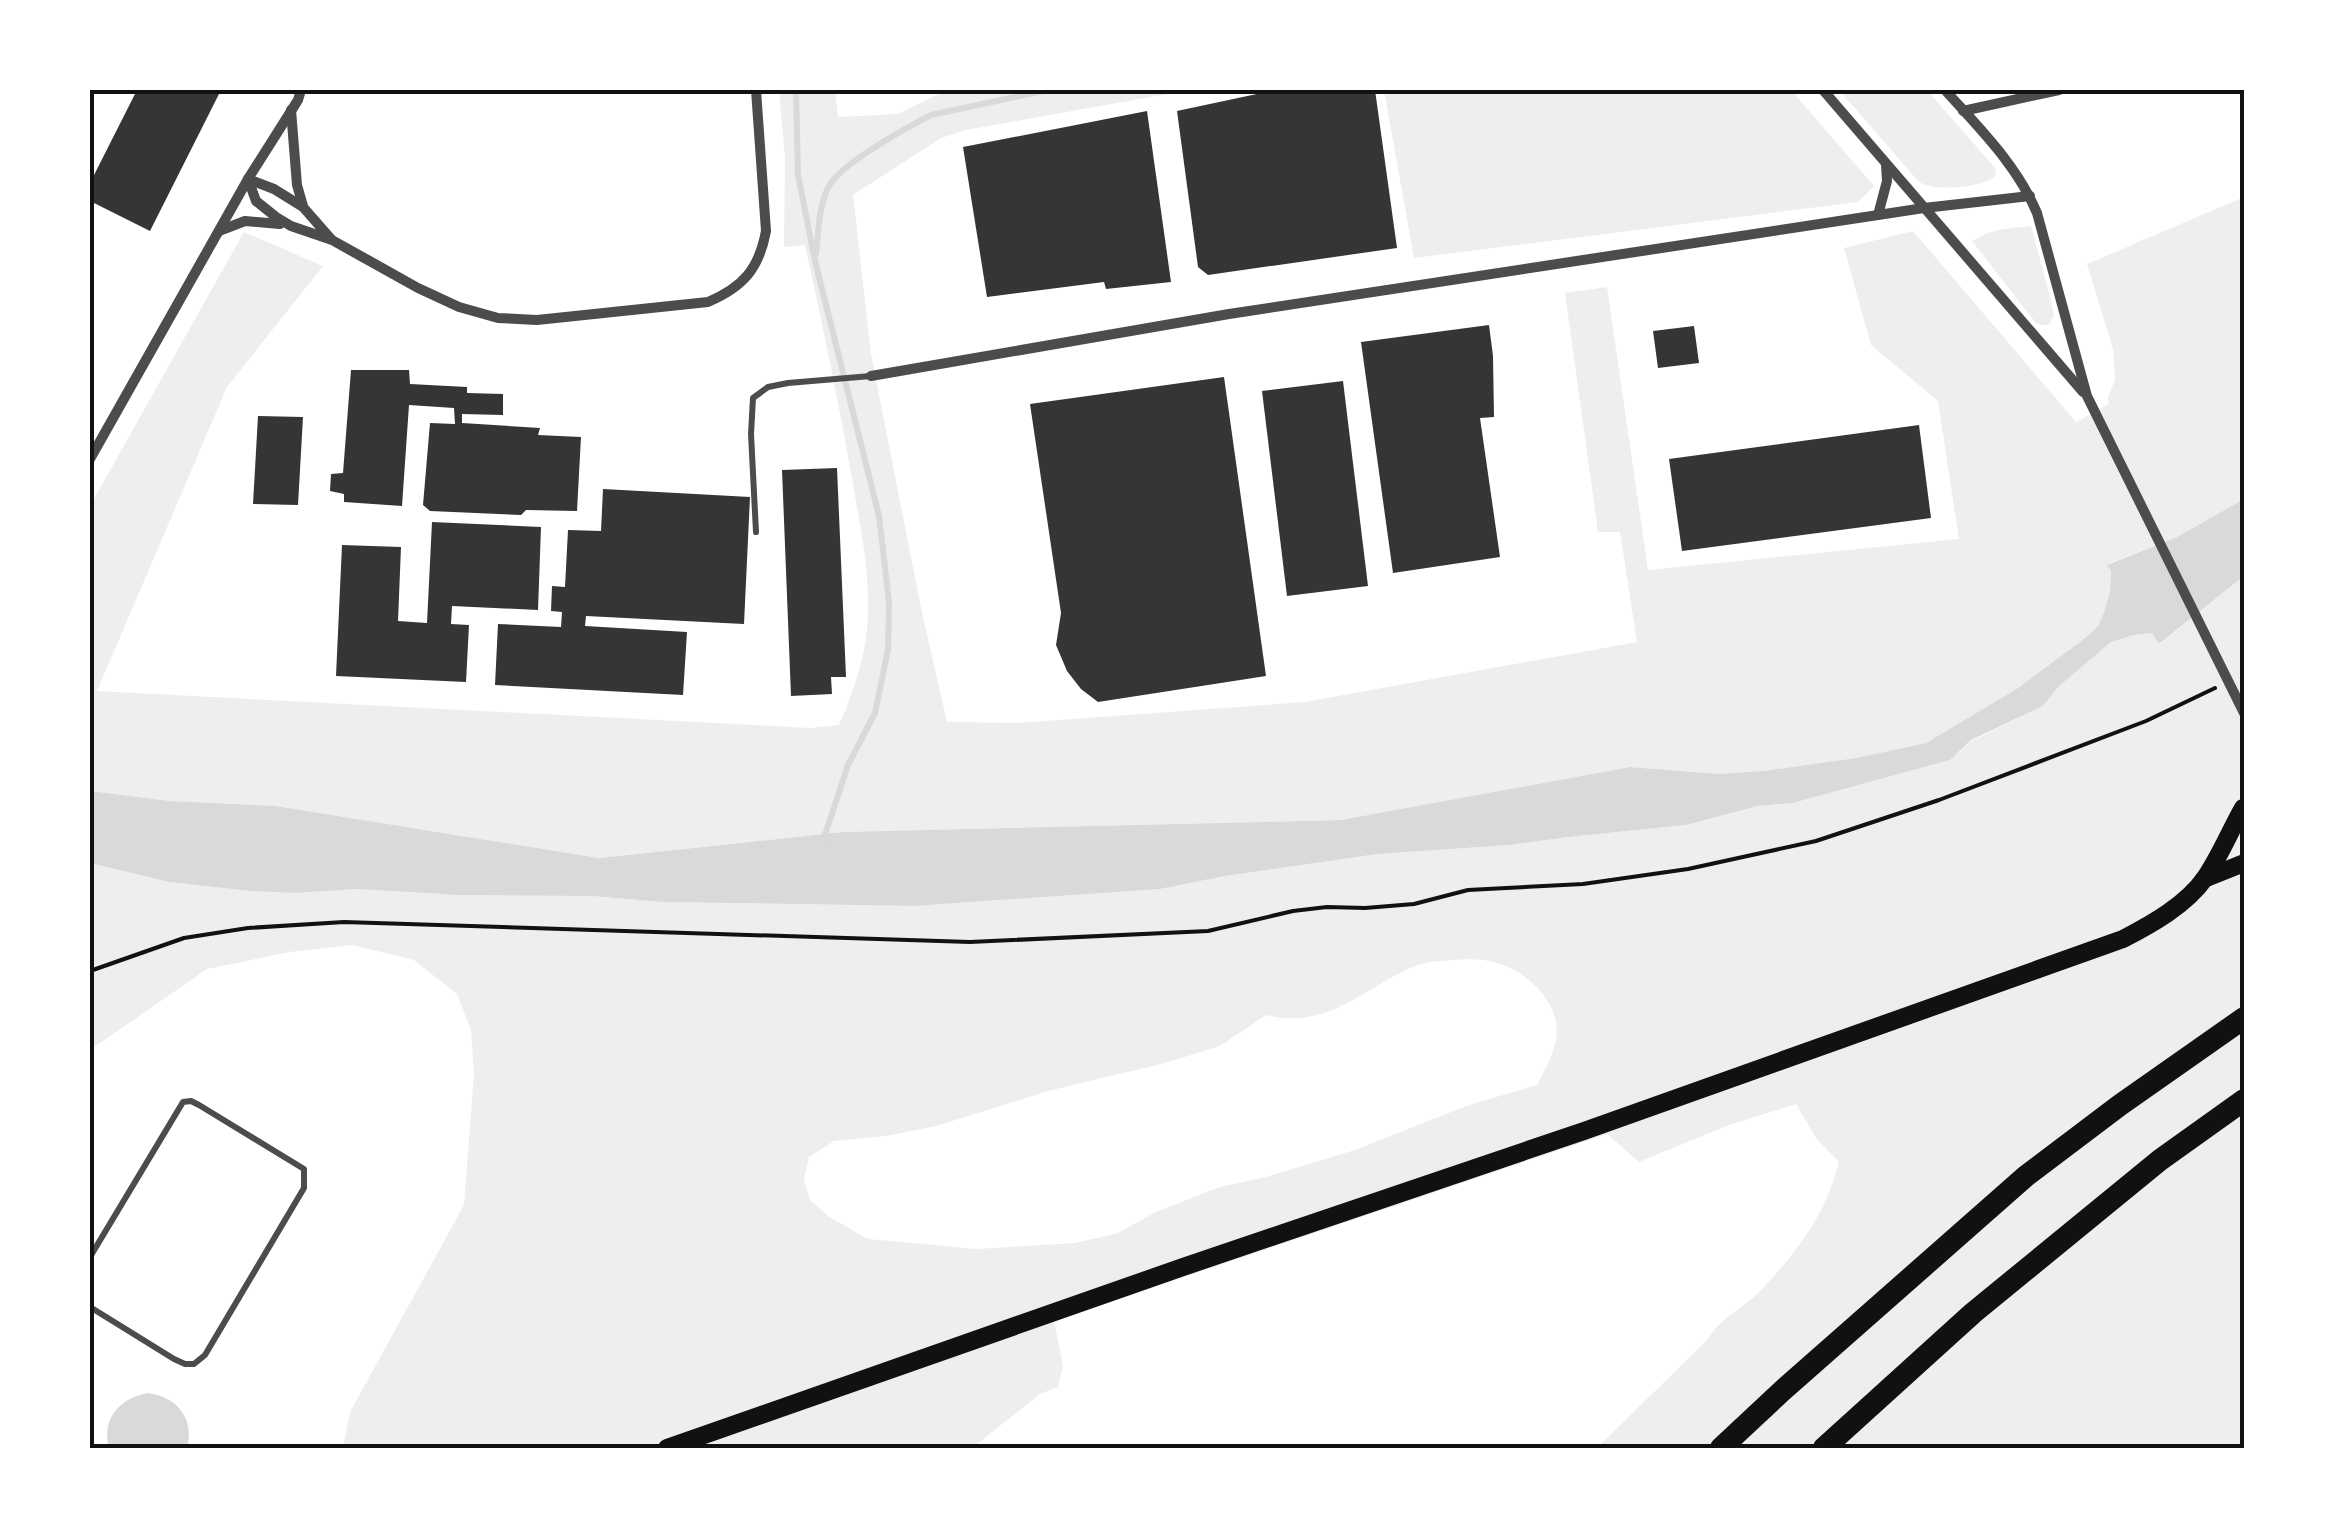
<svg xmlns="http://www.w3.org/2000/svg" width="2334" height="1538" font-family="Overpass,sans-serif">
<rect width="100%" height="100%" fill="#fff"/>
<g fill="#eee" fill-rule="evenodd">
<path d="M779 90H835L838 117 898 114 939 94 966 90H1190L966 130 941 138 853 195 871 354 921 608 947 722 1018 723 1305 702 1637 642 1620 532H1598L1565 293 1607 287 1648 570 1959 539 1938 401 1871 345 1844 248 1913 231 2076 422 2109 404 2108 397 2115 380 2113 349 2087 264 2244 197V499L2177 537 2108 564 2111 571 2110 591 2104 612 2098 626 2084 639 2018 688 1926 743 1856 758 1763 771 1719 774 1630 767 1341 820 843 832 599 858 276 806 170 801 90 791V506L244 232 323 266 227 387 97 691 810 728 839 725C854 692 867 652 868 615 870 569 859 522 852 478 838 399 822 322 805 245L784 247 785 158Z"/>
<polygon points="1384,90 1791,90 1874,186 1858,202 1414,258"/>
<path d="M1839 90H1927L1995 168 1996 176C1981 188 1935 192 1919 182Z"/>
<path d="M2031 226 2052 304 2054 316 2048 325H2041L2036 323 1972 241C1991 229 2009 228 2031 226Z"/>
<path d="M2244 576V1448H1597L1706 1341C1711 1335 1715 1328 1721 1323 1734 1310 1751 1302 1763 1288 1799 1250 1826 1213 1839 1162L1816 1138 1796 1104 1729 1125 1639 1162 1607 1134 1054 1321 1063 1366 1058 1387 1040 1394 972 1448H343L350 1412 464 1205 474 1074 471 1030 457 994 414 960 352 945 290 952 207 969 90 1050V863L169 882 296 893 357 889 458 895 591 896 663 902 914 906 1160 889 1225 876 1378 854 1510 845 1568 837 1686 825 1758 806 1793 803 1950 760 1971 741 2043 706 2058 687 2111 642 2133 634 2152 633 2160 644ZM1465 959C1473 960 1482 959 1489 961 1524 967 1563 1003 1556 1040 1553 1055 1544 1071 1537 1085L1469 1105 1355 1150 1266 1177 1220 1187 1156 1212 1118 1233 1075 1243 977 1249 868 1239 828 1216 810 1200 804 1179 809 1157 834 1141 886 1136 936 1126 1048 1091 1165 1063 1220 1046 1266 1015C1329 1031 1364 986 1418 965 1432 960 1450 961 1465 959Z"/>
</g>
<g fill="#d9d9d9">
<polygon points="2244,499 2244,576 2159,644 2152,633 2133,635 2111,642 2058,687 2043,706 1971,740 1950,760 1793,803 1758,806 1686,825 1568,837 1510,845 1378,854 1225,876 1160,889 914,906 663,902 591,896 458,895 357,889 296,893 252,891 169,882 90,863 90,791 170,801 276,806 599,858 843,832 1341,820 1630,767 1719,774 1763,771 1856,758 1926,743 2018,688 2084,639 2098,626 2104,612 2110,591 2111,571 2107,565 2177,537"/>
<path d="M147 1393C176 1396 195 1418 187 1448H109C101 1419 119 1399 147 1393Z"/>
</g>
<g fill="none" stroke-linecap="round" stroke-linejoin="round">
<g stroke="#d9d9d9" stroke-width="6">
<polyline points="796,90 798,175 815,261 879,516 889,602 888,650 875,713 848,765 823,841"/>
<path d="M816 254C819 232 818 202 831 183 846 161 906 128 931 115L1048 90"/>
</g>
</g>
<g fill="#353535">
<polygon points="137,90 221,90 150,231 90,201 90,183"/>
<polygon points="1275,90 1375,90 1397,248 1208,275 1198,267 1177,111"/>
<polygon points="1147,111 1171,282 1106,289 1104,282 987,297 963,147"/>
<polygon points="1489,325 1493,356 1494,417 1480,418 1500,557 1393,573 1361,342"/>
<polygon points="1694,326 1699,363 1658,368 1653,331"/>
<polygon points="351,370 409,370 410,384 467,387 467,393 503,394 503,415 462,414 462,423 540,428 538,435 581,437 577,511 526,510 521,515 430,511 423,505 430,423 455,424 454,408 409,405 402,506 344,502 344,494 330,491 331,474 343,473"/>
<polygon points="1224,377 1266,676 1098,702 1081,689 1067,671 1056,645 1061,613 1030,404"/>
<polygon points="1343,381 1368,586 1287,596 1262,391"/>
<polygon points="258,416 303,417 298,505 253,504"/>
<polygon points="1919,425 1931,518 1682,551 1669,459"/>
<polygon points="837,468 846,677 831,677 832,694 791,696 782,470"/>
<polygon points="603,489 750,497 744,624 586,616 585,626 687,632 683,695 495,685 498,624 561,627 562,612 551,611 552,586 565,587 568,530 601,531"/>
<polygon points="432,522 541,527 538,610 452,606 451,624 469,625 466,682 336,676 342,545 401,547 398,621 427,623"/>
</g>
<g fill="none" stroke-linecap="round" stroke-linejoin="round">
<polyline stroke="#111" stroke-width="4" points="90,971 184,938 248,928 344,922 970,942 1208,931 1293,911 1327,907 1365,908 1414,904 1468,890 1583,884 1688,869 1816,841 1939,800 2146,721 2215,688"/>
<g stroke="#4c4c4c" stroke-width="6">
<polyline points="756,532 751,434 753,398 768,387 788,383 871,376"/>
<polyline points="90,1257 183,1102 191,1101 199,1105 304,1169 304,1188 205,1355 194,1364 185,1364 174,1359 90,1307"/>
</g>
<g stroke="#4c4c4c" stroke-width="10">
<polyline points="1823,90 2083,392"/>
<path d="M1945 90C1979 128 2017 165 2037 213L2087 396 2244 713"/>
<polyline points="291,110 297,185 303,206"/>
<polyline points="1963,111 2059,90"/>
<path d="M248 179 256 201 276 217 291 226 332 240 418 288 459 307 498 318 537 320 708 302C743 287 759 269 766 231L756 90"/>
<polyline points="248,179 274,189 303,207 331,239"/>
<polyline points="1878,215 1887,181 1886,164"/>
<polyline points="219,231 245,221 280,224"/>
<polyline points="871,376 1229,314 1924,208 2030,196"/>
<polyline points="90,459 248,179 298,100 301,90"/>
</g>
<g stroke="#111" stroke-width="18">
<polyline points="2204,879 2244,863"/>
<path d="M667 1448 1183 1267 1584 1131 2123 939C2152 924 2186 905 2205 878 2220 856 2230 831 2243 808"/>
</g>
<g stroke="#111" stroke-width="22">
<polyline points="1721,1448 1782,1391 2026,1176 2120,1105 2244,1018"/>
<polyline points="1824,1448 1973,1313 2160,1160 2244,1100"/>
</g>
</g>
<rect width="2334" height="1538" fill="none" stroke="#ffffff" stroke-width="185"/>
<rect x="92" y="92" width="2150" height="1354" fill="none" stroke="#111" stroke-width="4"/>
</svg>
